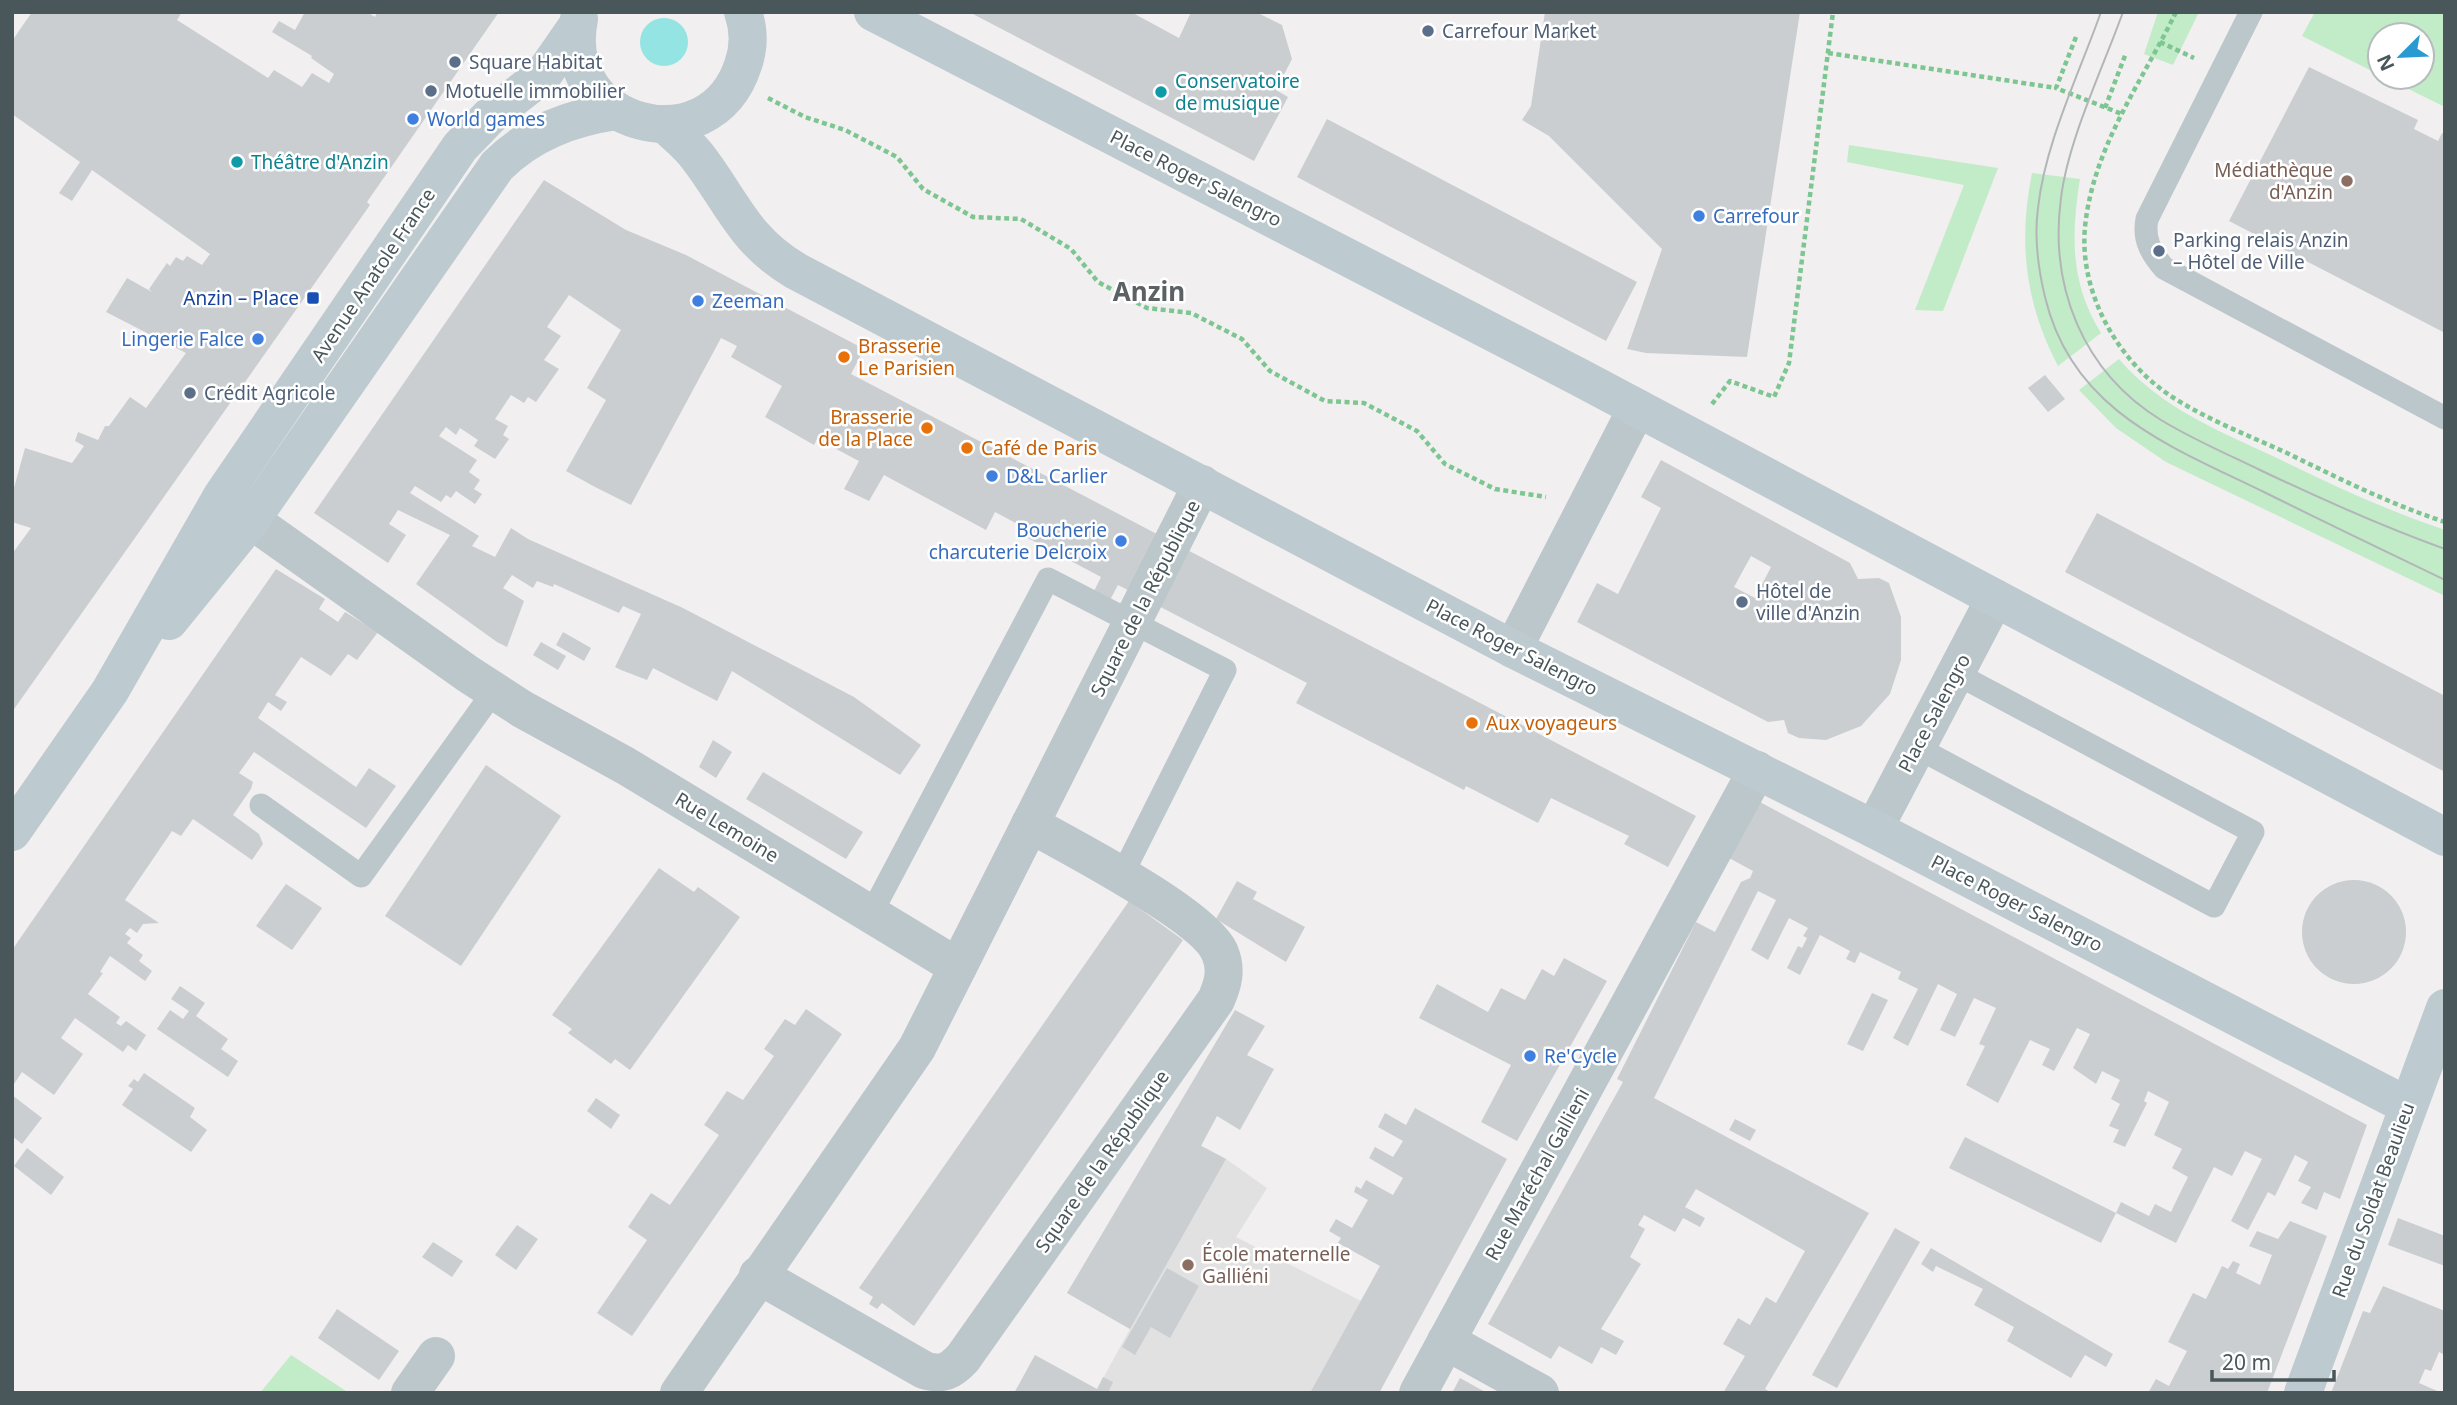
<svg xmlns="http://www.w3.org/2000/svg" width="2457" height="1405" font-family="'Noto Sans',sans-serif">
<rect width="100%" height="100%" fill="#f2eff0"/>
<polygon fill="#e2e1e1" points="1166,1126 1226,1159 1267,1188 1236,1237 1414,1328 1379,1393 1095,1393 1130,1329 1067,1293"/>
<g fill="#c2ebc8">
<polygon points="2158,12 2199,12 2173,65 2144,54"/>
<polygon points="2315,12 2445,12 2445,107 2384,77 2422,77 2422,35 2380,35 2380,75 2302,36"/>
<polygon points="1849,145 1998,168 1943,311 1915,310 1964,185 1847,162"/>
<path d="M2032 173 2080 179C2071 235 2070 283 2101 333L2058 366C2025 303 2018 242 2032 173Z"/>
<path d="M2119 359C2161 408 2219 431 2277 458 2332 485 2386 510 2445 530V596L2166 462 2116 428 2079 390Z"/>
<polygon points="291,1355 349,1393 260,1393"/>
</g>
<circle fill="#93e4e2" cx="664" cy="42" r="24"/>
<g fill="#caced0" fill-rule="evenodd">
<polygon points="32,12 182,12 177,20 268,78 274,70 302,87 312,73 329,83 334,74 311,58 312,56 272,32 279,21 295,30 305,12 367,12 375,17 377,12 499,12 367,202 370,205 12,712 12,554 31,528 12,522 12,495 25,448 72,463 84,446 75,441 78,432 98,440 105,426 109,426 130,397 146,408 186,353 106,312 127,278 152,292 149,289 167,263 170,266 176,257 183,261 187,256 202,265 210,254 92,170 72,201 59,193 80,162 12,114 12,41"/>
<polygon points="969,12 1131,12 1179,38 1191,12 1256,12 1282,25 1292,59 1276,90 1288,97 1254,161"/>
<polygon points="1545,12 1800,12 1747,357 1646,353 1627,349 1662,249 1549,136 1522,120 1531,106"/>
<polygon points="2309,67 2418,120 2414,129 2438,141 2442,133 2445,134 2445,333 2229,221"/>
<polygon points="1327,119 1637,282 1606,341 1297,177"/>
<polygon points="544,180 626,230 686,255 864,349 851,374 1696,816 1668,867 1624,844 1629,836 1551,798 1538,823 1466,786 1464,790 1296,703 1307,683 1118,585 1110,600 1094,591 1101,577 1024,536 1027,529 995,512 986,530 884,475 869,501 844,489 859,461 817,439 814,445 765,417 782,386 731,357 737,346 721,338 631,505 595,487 566,471 606,400 587,388 621,330 569,295 547,327 561,336 544,360 559,369 536,402 528,397 524,403 511,395 495,419 508,426 503,435 509,439 495,459 474,446 478,440 460,428 456,435 446,427 439,436 477,460 469,472 480,480 474,489 482,494 475,504 456,491 451,498 446,495 441,502 415,486 410,493 479,536 472,546 495,557 511,528 528,539 683,608 854,697 921,745 900,775 732,671 717,701 653,668 647,680 621,670 615,667 641,614 623,606 619,613 554,584 553,587 537,581 533,588 512,575 503,588 524,601 507,647 497,642 416,584 450,535 398,510 389,524 406,535 388,563 314,513"/>
<polygon points="2045,375 2065,399 2048,412 2028,388"/>
<path d="M1661 460 1850 563 1858 579 1879 578 1889 583 1901 617V660L1890 694 1861 726 1826 740 1799 738 1788 733 1784 720 1768 722 1577 622 1597 583 1618 594 1661 508 1641 497ZM1751 556 1771 567 1755 598 1734 587Z"/>
<polygon points="2097,513 2445,696 2445,772 2065,572"/>
<polygon points="276,569 325,599 319,609 338,622 345,612 378,632 357,660 348,654 331,676 301,657 275,695 287,702 281,711 268,702 258,718 356,787 369,768 396,786 366,828 254,752 239,773 253,782 251,789 233,815 259,834 263,844 252,860 193,819 181,836 172,831 125,900 159,923 143,924 137,933 130,928 125,934 131,938 127,943 143,955 139,961 152,971 145,981 110,956 100,972 103,973 88,994 120,1017 116,1023 121,1026 126,1021 146,1035 136,1051 128,1045 123,1052 75,1018 61,1038 83,1054 54,1095 22,1072 12,1087 12,950"/>
<polygon points="563,632 591,648 584,661 556,645"/>
<polygon points="541,642 566,656 558,670 533,655"/>
<polygon points="713,740 732,752 716,778 699,767"/>
<polygon points="486,765 561,816 461,966 385,916"/>
<polygon points="763,772 863,832 846,859 746,799"/>
<polygon points="1758,801 2367,1125 2340,1199 2324,1192 2317,1210 2301,1203 2311,1187 2298,1181 2308,1162 2295,1155 2275,1196 2268,1192 2248,1230 2231,1221 2262,1159 2245,1151 2232,1176 2214,1167 2176,1243 2116,1213 2121,1202 2149,1216 2155,1204 2171,1212 2179,1195 2188,1177 2172,1168 2182,1149 2154,1135 2169,1102 2148,1091 2144,1101 2147,1103 2125,1147 2113,1142 2119,1130 2109,1126 2120,1104 2111,1099 2120,1080 2102,1071 2096,1084 2073,1068 2090,1034 2077,1028 2054,1071 2042,1065 2050,1049 2030,1040 1998,1103 1966,1085 1985,1046 1979,1044 1996,1008 1974,998 1955,1037 1940,1030 1957,994 1938,984 1908,1046 1893,1038 1918,989 1898,979 1901,972 1860,952 1855,963 1846,959 1850,951 1820,935 1800,975 1787,968 1798,946 1802,948 1807,938 1803,936 1808,928 1789,918 1768,960 1751,950 1776,900 1758,891 1654,1098 1869,1213 1765,1389 1772,1393 1723,1393 1745,1356 1723,1344 1738,1318 1750,1325 1766,1297 1776,1303 1805,1251 1696,1189 1685,1207 1705,1218 1700,1227 1683,1218 1675,1232 1644,1215 1638,1225 1645,1229 1630,1257 1641,1264 1601,1329 1624,1341 1616,1355 1601,1347 1592,1364 1559,1346 1551,1359 1488,1324 1623,1082 1617,1079 1696,922 1715,932 1741,882 1750,878 1753,871 1729,858"/>
<polygon points="659,868 694,892 698,887 740,917 630,1070 615,1059 611,1064 568,1033 572,1029 552,1015"/>
<circle cx="2354" cy="932" r="52"/>
<polygon points="1237,881 1257,892 1253,899 1305,927 1286,962 1216,919"/>
<polygon points="286,884 322,908 292,950 256,926"/>
<polygon points="1129,901 1183,940 914,1326 882,1303 877,1309 869,1304 873,1297 859,1288"/>
<polygon points="1564,958 1607,981 1517,1141 1481,1122 1511,1065 1419,1018 1437,984 1488,1012 1501,988 1525,1000 1542,969 1554,976"/>
<polygon points="180,986 205,1003 196,1016 228,1039 221,1049 238,1061 228,1077 157,1029 170,1010 183,1019 189,1011 171,999"/>
<polygon points="1872,993 1888,1000 1863,1051 1847,1044"/>
<polygon points="806,1009 842,1034 632,1336 597,1313 647,1240 628,1227 651,1193 670,1205 719,1135 704,1125 727,1091 743,1100 774,1056 764,1049 785,1019 795,1025"/>
<polygon points="1235,1010 1265,1026 1247,1055 1274,1069 1240,1130 1217,1116 1201,1146 1226,1159 1130,1329 1067,1293"/>
<polygon points="144,1073 195,1108 190,1117 207,1130 191,1152 122,1105 133,1089 128,1086 134,1079 138,1082"/>
<polygon points="12,1095 42,1118 22,1144 12,1136"/>
<polygon points="596,1098 620,1115 611,1129 587,1111"/>
<polygon points="1415,1108 1507,1159 1379,1393 1310,1393 1380,1266 1338,1243 1341,1238 1329,1231 1336,1219 1352,1228 1368,1200 1354,1192 1356,1186 1361,1189 1366,1180 1393,1195 1403,1178 1369,1158 1375,1147 1393,1157 1403,1141 1378,1127 1385,1113 1406,1125"/>
<polygon points="1735,1119 1756,1130 1750,1141 1729,1130"/>
<polygon points="1965,1137 2116,1213 2101,1243 1949,1168"/>
<polygon points="27,1148 64,1177 51,1195 14,1166"/>
<polygon points="2398,1218 2445,1236 2445,1266 2388,1245"/>
<polygon points="2290,1221 2327,1236 2267,1393 2148,1393 2156,1379 2169,1386 2187,1351 2168,1342 2193,1293 2206,1299 2222,1266 2228,1269 2233,1261 2240,1264 2236,1273 2260,1285 2272,1255 2249,1246 2257,1231 2278,1239"/>
<polygon points="517,1225 538,1239 516,1270 495,1255"/>
<polygon points="1895,1228 1920,1242 1837,1388 1812,1375"/>
<polygon points="433,1242 463,1261 452,1277 422,1257"/>
<polygon points="1931,1248 2113,1354 2106,1367 2085,1355 2071,1378 2007,1341 2014,1327 1974,1305 1983,1289 1936,1266 1933,1272 1921,1264"/>
<polygon points="1167,1268 1199,1286 1170,1338 1151,1327 1135,1355 1122,1347"/>
<polygon points="2383,1286 2445,1311 2445,1355 2439,1352 2431,1371 2425,1369 2419,1383 2442,1393 2331,1393 2363,1311 2370,1313"/>
<polygon points="337,1309 399,1351 379,1380 318,1338"/>
<polygon points="1035,1355 1097,1389 1103,1377 1113,1382 1109,1391 1112,1393 1014,1393"/>
<polygon points="1460,1378 1487,1393 1452,1393"/>
</g>
<g fill="none" stroke-linecap="round" stroke-linejoin="round">
<g stroke="#7dc691" stroke-width="4.5" stroke-dasharray="5 3.5" stroke-linecap="butt">
<path d="M2176 12C2142 82 2093 147 2085 227 2079 290 2115 356 2165 392 2202 418 2248 435 2289 454 2340 479 2390 504 2445 522"/>
<polyline points="2076,37 2056,88 2122,114"/>
<polyline points="2160,42 2194,58"/>
<polyline points="1828,53 2056,88"/>
<polyline points="768,98 805,117 845,130 897,157 923,189 973,217 1021,219 1071,249 1098,282 1147,308 1191,313 1242,339 1270,371 1325,401 1364,403 1417,431 1445,464 1495,489 1546,497"/>
<polyline points="2105,108 2126,53"/>
<polyline points="1712,404 1730,381 1774,397 1789,363 1833,12"/>
</g>
<g stroke="#bcc7cb" stroke-width="23">
<path d="M2251 12 2147 219C2143 239 2151 253 2164 268L2445 418"/>
<polyline points="1916,747 2214,906 2253,832 1955,673"/>
<polyline points="261,805 361,876 494,691"/>
<polyline points="871,914 1048,579 1225,670 1121,877"/>
</g>
<g stroke="#bcc7cb" stroke-width="38">
<polyline points="251,520 468,674 522,709 626,766 958,967"/>
<polyline points="1513,649 1637,408"/>
<polyline points="1874,829 1995,598"/>
<path d="M758 1275 924 1370C942 1376 951 1371 963 1358L1216 1000C1223 984 1227 970 1220 953 1206 916 1069 846 1030 824"/>
<polyline points="1446,1341 1540,1393"/>
<polyline points="410,1393 436,1356"/>
<polyline points="679,1393 917,1048 1202,484"/>
<polyline points="1418,1393 1757,770"/>
</g>
<g stroke="#bdcacf" stroke-width="38">
<polyline points="873,12 1577,376 2445,837"/>
<path d="M579 19C557 127 710 167 743 65 749 48 749 29 743 12"/>
<path d="M666 125C676 135 688 144 697 156 732 201 743 240 796 271L1513 649 1874 829 2408 1106"/>
<path d="M169 621 251 520 497 166C530 133 570 118 616 111"/>
<polyline points="12,832 110,691 222,496 460,147 490,116 543,75 577,26"/>
<polyline points="2303,1393 2445,1008"/>
</g>
<g stroke="#b2b6b9" stroke-width="2">
<path d="M2101 12C2079 74 2045 143 2038 208 2034 238 2038 268 2045 297 2072 411 2170 446 2264 492 2324 522 2385 551 2445 580"/>
<path d="M2123 12C2103 68 2068 140 2061 198 2049 287 2083 372 2161 420 2192 439 2227 454 2260 470 2321 499 2381 526 2445 549"/>
</g>
</g>
<g fill="#5c6f8a" stroke="#fff" stroke-width="2.5">
<circle cx="1428" cy="31" r="7"/>
<circle cx="455" cy="62" r="7"/>
<circle cx="431" cy="91" r="7"/>
<circle cx="2159" cy="251" r="7"/>
<circle cx="190" cy="393" r="7"/>
<circle cx="1742" cy="602" r="7"/>
</g>
<g fill="#0f9aa8" stroke="#fff" stroke-width="2.5">
<circle cx="1161" cy="92" r="7"/>
<circle cx="237" cy="162" r="7"/>
</g>
<g fill="#3f7fe0" stroke="#fff" stroke-width="2.5">
<circle cx="413" cy="119" r="7"/>
<circle cx="1699" cy="216" r="7"/>
<circle cx="698" cy="301" r="7"/>
<circle cx="258" cy="339" r="7"/>
<circle cx="992" cy="476" r="7"/>
<circle cx="1121" cy="541" r="7"/>
<circle cx="1530" cy="1056" r="7"/>
</g>
<g fill="#8d6e63" stroke="#fff" stroke-width="2.5">
<circle cx="2347" cy="181" r="7"/>
<circle cx="1188" cy="1265" r="7"/>
</g>
<rect fill="#1a4fb4" stroke="#fff" stroke-width="2.5" x="306" y="291" width="14" height="14" rx="3.5"/>
<g fill="#e8710a" stroke="#fff" stroke-width="2.5">
<circle cx="844" cy="357" r="7"/>
<circle cx="927" cy="428" r="7"/>
<circle cx="967" cy="448" r="7"/>
<circle cx="1472" cy="723" r="7"/>
</g>
<g text-anchor="middle" stroke-width="5" stroke-linejoin="round" paint-order="stroke">
<g font-size="19" fill="#4e5e75" stroke="#fff" text-anchor="start">
<text x="1442" y="38">Carrefour Market</text>
<text x="469" y="69">Square Habitat</text>
<text x="445" y="98">Motuelle immobilier</text>
<text x="2173" y="247">Parking relais Anzin<tspan x="2173" dy="22">– Hôtel de Ville</tspan></text>
<text x="204" y="400">Crédit Agricole</text>
<text x="1756" y="598">Hôtel de<tspan x="1756" dy="22">ville d'Anzin</tspan></text>
</g>
<g font-size="19" fill="#0d838f" stroke="#fff" text-anchor="start">
<text x="1175" y="88">Conservatoire<tspan x="1175" dy="22">de musique</tspan></text>
<text x="251" y="169">Théâtre d'Anzin</text>
</g>
<g font-size="19" fill="#366cbe" stroke="#fff" text-anchor="start">
<text x="427" y="126">World games</text>
<text x="1713" y="223">Carrefour</text>
<text x="712" y="308">Zeeman</text>
<text x="244" y="346" text-anchor="end">Lingerie Falce</text>
<text x="1006" y="483">D&amp;L Carlier</text>
<text x="1107" y="537" text-anchor="end">Boucherie<tspan x="1107" dy="22">charcuterie Delcroix</tspan></text>
<text x="1544" y="1063">Re'Cycle</text>
</g>
<g font-size="19" fill="#785e54" stroke="#fff" text-anchor="end">
<text x="2333" y="177">Médiathèque<tspan x="2333" dy="22">d'Anzin</tspan></text>
<text x="1202" y="1261" text-anchor="start">École maternelle<tspan x="1202" dy="22">Galliéni</tspan></text>
</g>
<g font-size="19" fill="#49575b" stroke="#fff">
<text transform="translate(1196 178) rotate(27)" y="7">Place Roger Salengro</text>
<text transform="translate(373 275) rotate(-56)" y="7">Avenue Anatole France</text>
<text transform="translate(1145 598) rotate(-63)" y="7">Square de la République</text>
<text transform="translate(1512 647) rotate(27)" y="7">Place Roger Salengro</text>
<text transform="translate(1934 713) rotate(-62)" y="7">Place Salengro</text>
<text transform="translate(727 827) rotate(31)" y="7">Rue Lemoine</text>
<text transform="translate(2017 903) rotate(27)" y="7">Place Roger Salengro</text>
<text transform="translate(1102 1161) rotate(-55)" y="7">Square de la République</text>
<text transform="translate(1537 1174) rotate(-61)" y="7">Rue Maréchal Gallieni</text>
<text transform="translate(2373 1200) rotate(-70)" y="7">Rue du Soldat Beaulieu</text>
</g>
<g font-size="19" fill="#164399" stroke="#fff" text-anchor="end">
<text x="299" y="305">Anzin – Place</text>
</g>
<g font-size="19" fill="#c56008" stroke="#fff" text-anchor="start">
<text x="858" y="353">Brasserie<tspan x="858" dy="22">Le Parisien</tspan></text>
<text x="913" y="424" text-anchor="end">Brasserie<tspan x="913" dy="22">de la Place</tspan></text>
<text x="981" y="455">Café de Paris</text>
<text x="1486" y="730">Aux voyageurs</text>
</g>
<g font-size="26" font-weight="bold" fill="#5c6164" stroke="#fff">
<text x="1149" y="301">Anzin</text>
</g>
</g>
<rect width="2457" height="1405" fill="none" stroke="#49575b" stroke-width="28"/>
<g transform="translate(2401 56) rotate(246)"><circle r="33" fill="#ffffff" stroke="#b6bcbd" stroke-width="2"/>
<path d="M0-5L12 26L0 18L-12 26Z" fill="#2a9ad1"/>
<text y="-10" font-size="19" font-weight="bold" text-anchor="middle" fill="#49575b">N</text>
</g>
<path d="M2212 1370v10h122v-10" fill="none" stroke="#49575b" stroke-width="3.5"/>
<text x="2222" y="1370" font-size="21" fill="#49575b" stroke="#ffffff" stroke-width="5" paint-order="stroke">20 m</text>
</svg>
